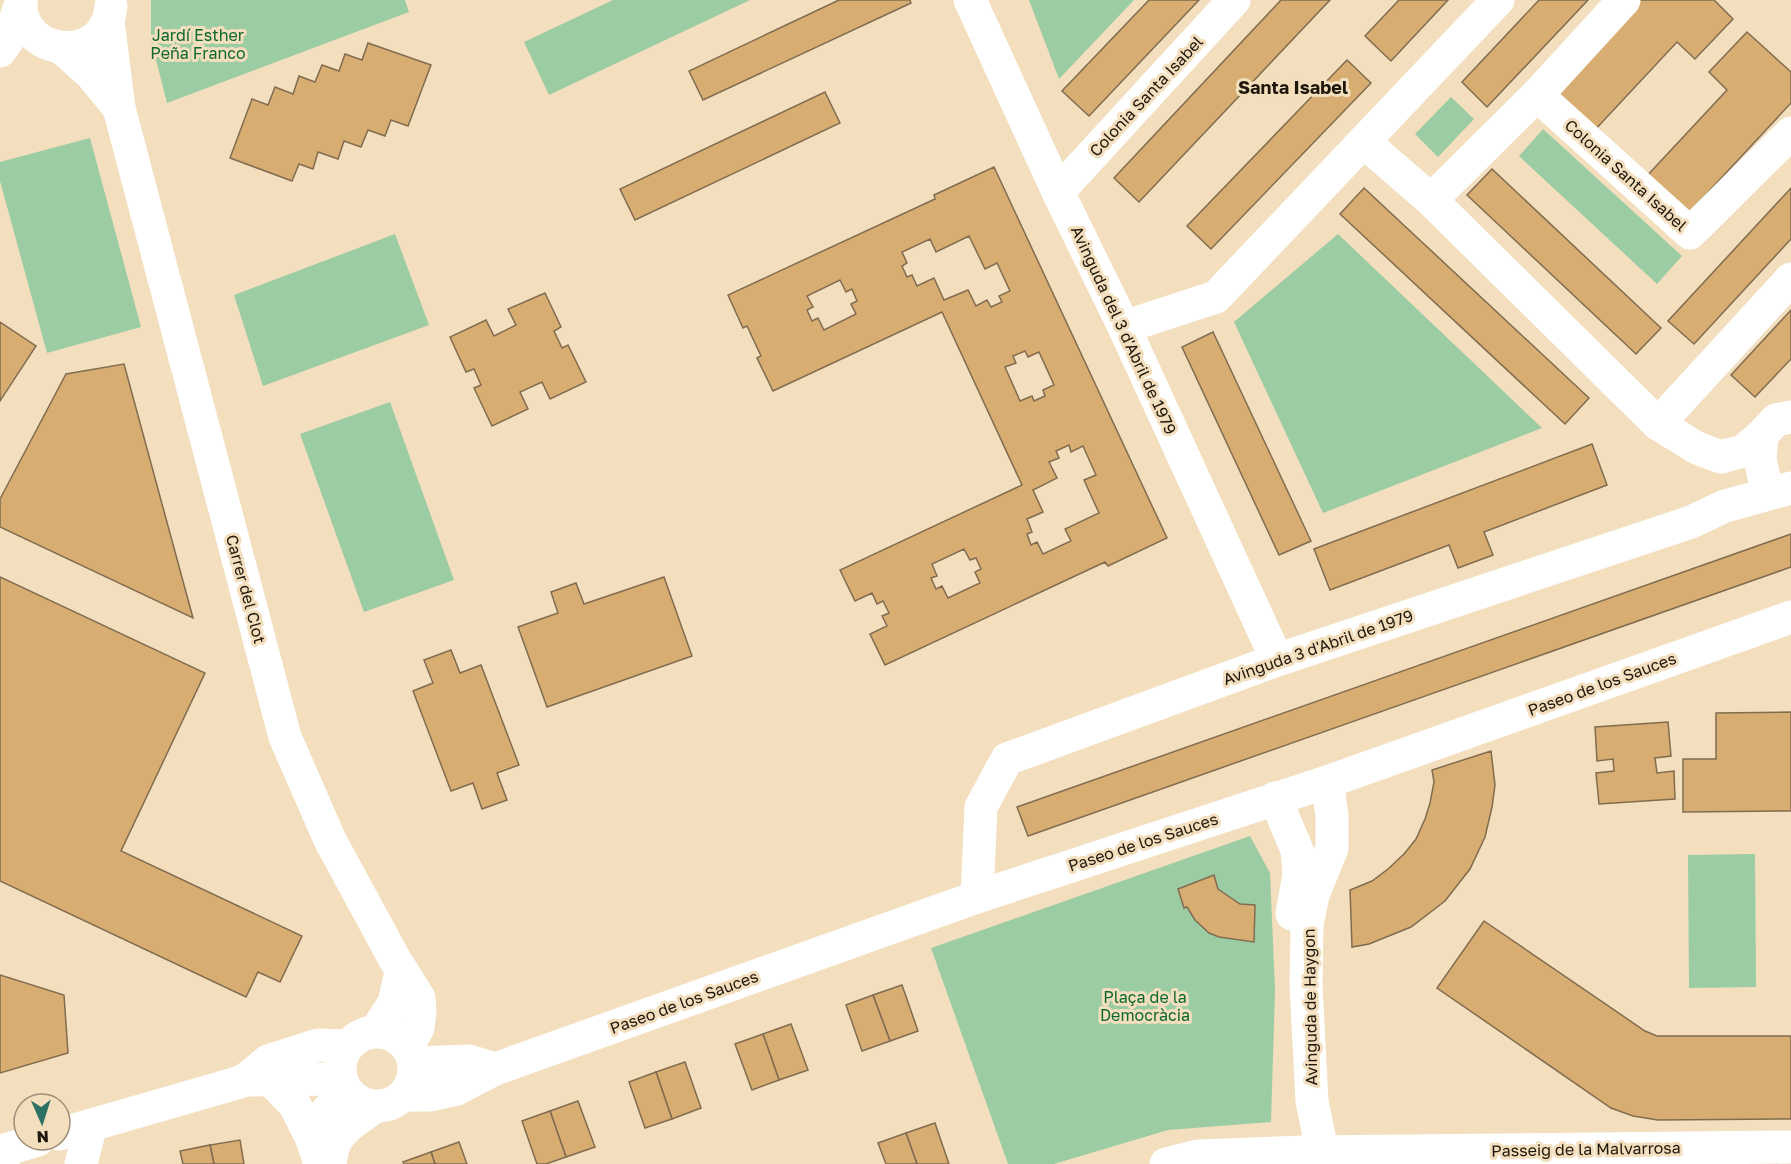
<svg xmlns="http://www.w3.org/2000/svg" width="1791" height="1164" font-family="'Golos Text',sans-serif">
<rect width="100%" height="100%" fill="#f3debd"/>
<g fill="#9ccca4">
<polygon points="151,0 405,0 409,12 167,103 151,40"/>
<polygon points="613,0 750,0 549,95 524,42"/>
<polygon points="1029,0 1134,0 1059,79"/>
<polygon points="1451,97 1474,119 1438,157 1415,134"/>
<polygon points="1543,129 1682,256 1657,284 1519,156"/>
<polygon points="90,138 141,327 47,353 0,181 0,162"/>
<polygon points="395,234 429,325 263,386 234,295"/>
<polygon points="1338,234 1542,428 1323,513 1234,322"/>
<polygon points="390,402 454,580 364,612 300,434"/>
<polygon points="1250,836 1270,873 1275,990 1271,1122 1168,1130 1054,1164 1008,1164 931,948"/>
<polygon points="1755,854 1756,987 1689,988 1688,855"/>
</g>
<g fill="#d8ad72" stroke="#816c50" stroke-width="1.5" fill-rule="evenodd">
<polygon points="839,0 910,0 911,3 703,100 689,71"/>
<polygon points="1149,0 1199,0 1089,116 1062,91"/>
<polygon points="1281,0 1330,0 1139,202 1114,178"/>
<polygon points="1399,0 1448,0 1391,61 1365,36"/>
<polygon points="1539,0 1588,0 1487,107 1462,82"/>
<polygon points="1637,0 1714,0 1733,19 1695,59 1677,42 1593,132 1551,92"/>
<polygon points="1747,32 1791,72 1791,103 1686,216 1645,178 1727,90 1709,72"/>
<polygon points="368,43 431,65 408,126 391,120 385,136 368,130 361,147 344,141 338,159 318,152 313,169 299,164 292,181 230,158 252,99 268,105 275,87 293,94 299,76 315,82 322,65 339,71 345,54 362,60"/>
<polygon points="1347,60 1371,83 1211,249 1187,226"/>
<polygon points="825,92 840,123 635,220 620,189"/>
<path d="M994 167 1167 538 1108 566 1105 562 885 665 870 634 887 626 882 616 889 613 883 601 877 604 872 593 855 601 840 570 1022 485 942 312 773 391 757 358 761 356 747 326 743 328 728 295 935 199 934 195ZM969 236 985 269 997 263 1010 291 999 296 1002 302 991 307 987 300 976 306 968 290 944 300 934 278 917 286 912 275 907 277 902 266 907 263 902 252 930 239 936 252ZM840 280 846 292 852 289 857 301 851 304 856 314 824 330 818 318 812 321 807 310 813 307 807 296ZM1025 351 1028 357 1039 352 1054 385 1043 390 1045 396 1034 401 1032 396 1020 401 1005 367 1016 363 1013 356ZM1069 445 1071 452 1083 446 1096 475 1084 480 1099 513 1065 529 1071 541 1043 554 1037 542 1031 545 1027 534 1032 532 1027 519 1043 512 1033 490 1057 478 1049 462 1059 458 1056 451ZM964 549 970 560 976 558 981 569 975 572 980 583 948 598 942 586 936 589 931 578 937 576 932 564Z"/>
<polygon points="1492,169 1661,328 1636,354 1467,195"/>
<polygon points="1364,188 1589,398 1565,424 1340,214"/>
<polygon points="1791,188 1791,239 1694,344 1668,321"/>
<polygon points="545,293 561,327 554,331 562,348 568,345 586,382 550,399 542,382 520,392 528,409 492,426 474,388 481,385 474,369 466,372 450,337 486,320 494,336 516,325 508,309"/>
<polygon points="1791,310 1791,359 1755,397 1731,375"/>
<polygon points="0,322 36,346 0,401"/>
<polygon points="1213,332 1311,541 1279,555 1182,347"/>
<polygon points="124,364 193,618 0,527 0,499 66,374"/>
<polygon points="1592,444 1607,485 1484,532 1493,555 1458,568 1449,545 1330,590 1314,549"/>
<polygon points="1791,534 1791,567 1028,836 1017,807"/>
<polygon points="0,577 205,673 121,851 302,936 280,982 258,972 246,997 0,881"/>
<polygon points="664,577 692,656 547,707 518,627 558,613 551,592 576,583 584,604"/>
<polygon points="451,650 460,673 481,665 519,765 497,773 507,800 482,809 473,783 451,791 413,691 433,683 424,660"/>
<polygon points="1791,712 1791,811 1683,812 1683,759 1716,759 1716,713"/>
<polygon points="1668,722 1671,756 1655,758 1657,773 1674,771 1675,799 1599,804 1596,773 1614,771 1613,759 1597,761 1595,727"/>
<polygon points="1491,751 1495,785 1492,807 1485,837 1470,869 1445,901 1411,927 1369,944 1352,947 1350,890 1372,881 1388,869 1404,854 1416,839 1425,819 1430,803 1434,782 1432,770"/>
<polygon points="1214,875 1218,889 1240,904 1255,905 1254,942 1219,937 1209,933 1195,920 1187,907 1184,908 1178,889"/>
<polygon points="1484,921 1645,1031 1657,1036 1791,1036 1791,1119 1658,1120 1633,1116 1611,1108 1437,988"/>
<polygon points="0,975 64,995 68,1053 0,1073"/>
<polygon points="902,985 918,1031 890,1041 873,995"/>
<polygon points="873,995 890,1041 862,1051 846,1005"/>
<polygon points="791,1024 808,1070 779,1080 763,1034"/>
<polygon points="763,1034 779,1080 752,1090 735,1044"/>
<polygon points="685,1062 701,1108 672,1119 656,1072"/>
<polygon points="656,1072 672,1119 645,1128 629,1082"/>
<polygon points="578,1101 595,1147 566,1157 550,1111"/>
<polygon points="550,1111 566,1157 546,1164 537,1164 522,1121"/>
<polygon points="935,1123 949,1164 917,1164 906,1133"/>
<polygon points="906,1133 917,1164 886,1164 878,1143"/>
<polygon points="240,1140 244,1164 214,1164 210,1145"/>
<polygon points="459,1142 467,1164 435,1164 431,1152"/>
<polygon points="210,1145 214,1164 183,1164 180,1151"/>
<polygon points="431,1152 435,1164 404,1164 403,1162"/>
</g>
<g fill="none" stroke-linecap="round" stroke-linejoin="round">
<g stroke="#fff" stroke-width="33">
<polyline points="970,0 1058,192 1124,327 1277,660"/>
<polyline points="1537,95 1624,0"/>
<polyline points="1364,142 1431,200"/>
<polyline points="1058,192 1234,0"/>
<polyline points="1124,327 1216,297 1498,0"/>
<polyline points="1658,424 1791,279"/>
<polyline points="1762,435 1743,451 1721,457 1697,448 1658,424 1431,200 1537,95 1690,233 1791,133"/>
<polyline points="1768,493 1760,460 1762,435 1776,420 1791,417"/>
<polyline points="977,897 981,807 1007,759 1277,660 1691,522 1725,506 1791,488"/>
<polyline points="271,1080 295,1105 312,1139"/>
<polyline points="320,1164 312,1139 320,1119 346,1090"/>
<path d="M330 1164C331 1158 332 1151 334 1145 342 1127 361 1117 376 1106"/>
<polyline points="1166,1164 1198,1156 1303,1152 1791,1147"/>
</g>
<g stroke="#fff" stroke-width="33">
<path d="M21 0C17 51 91 66 108 20 110 16 110 10 111 6"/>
<polyline points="108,21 119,108 285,737 330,840 394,958 419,998 420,1012 418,1028 408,1046"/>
<polyline points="62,48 91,74 119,108"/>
<polyline points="0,51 9,38 21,3"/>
<polyline points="1275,798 1297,850 1299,874 1292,914"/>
<polyline points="376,1031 394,1003 401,972"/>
<circle cx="377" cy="1069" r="37"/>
<polyline points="414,1063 469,1061 495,1069"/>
<polyline points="245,1080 340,1079"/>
<polyline points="404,1095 429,1095 457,1089 495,1069 977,897 1327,782 1791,617"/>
<polyline points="60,1134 237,1083 245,1080 268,1061 318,1045 347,1046"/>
<polyline points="2,1164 8,1149 38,1140"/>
<polyline points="81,1164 91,1125"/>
<polyline points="1322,1164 1322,1151 1312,1101 1306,985 1307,925 1313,895 1332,848 1332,815 1327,782"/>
</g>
</g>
<g text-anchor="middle" stroke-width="6" stroke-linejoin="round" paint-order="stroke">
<g font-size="16" fill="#0d682f" stroke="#f3debd">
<text x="198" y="41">Jardí Esther<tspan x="198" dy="18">Peña Franco</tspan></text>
<text x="1145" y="1003">Plaça de la<tspan x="1145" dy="18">Democràcia</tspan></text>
</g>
<g font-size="16" fill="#1e170b" stroke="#f3debd">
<text transform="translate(1146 96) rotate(-47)" y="6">Colonia Santa Isabel</text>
<text transform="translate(1626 175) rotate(42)" y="6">Colonia Santa Isabel</text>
<text transform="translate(1124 330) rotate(65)" y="6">Avinguda del 3 d'Abril de 1979</text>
<text transform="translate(246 589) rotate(75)" y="6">Carrer del Clot</text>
<text transform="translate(1318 647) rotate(-19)" y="6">Avinguda 3 d'Abril de 1979</text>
<text transform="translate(1602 684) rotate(-20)" y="6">Paseo de los Sauces</text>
<text transform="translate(1143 842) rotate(-18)" y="6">Paseo de los Sauces</text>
<text transform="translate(684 1002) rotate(-20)" y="6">Paseo de los Sauces</text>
<text transform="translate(1310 1007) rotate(-91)" y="6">Avinguda de Haygon</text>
<text transform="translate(1586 1149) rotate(-1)" y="6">Passeig de la Malvarrosa</text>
</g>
<g font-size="18" font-weight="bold" fill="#1e170b" stroke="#f3debd">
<text x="1293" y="94">Santa Isabel</text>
</g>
</g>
<g transform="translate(42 1122) rotate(177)"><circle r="28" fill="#f3debd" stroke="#9e8e76" stroke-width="1.5"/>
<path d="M0-4.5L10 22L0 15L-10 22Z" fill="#2e7266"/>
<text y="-9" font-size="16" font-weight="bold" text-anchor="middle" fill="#1e170b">N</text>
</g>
</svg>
